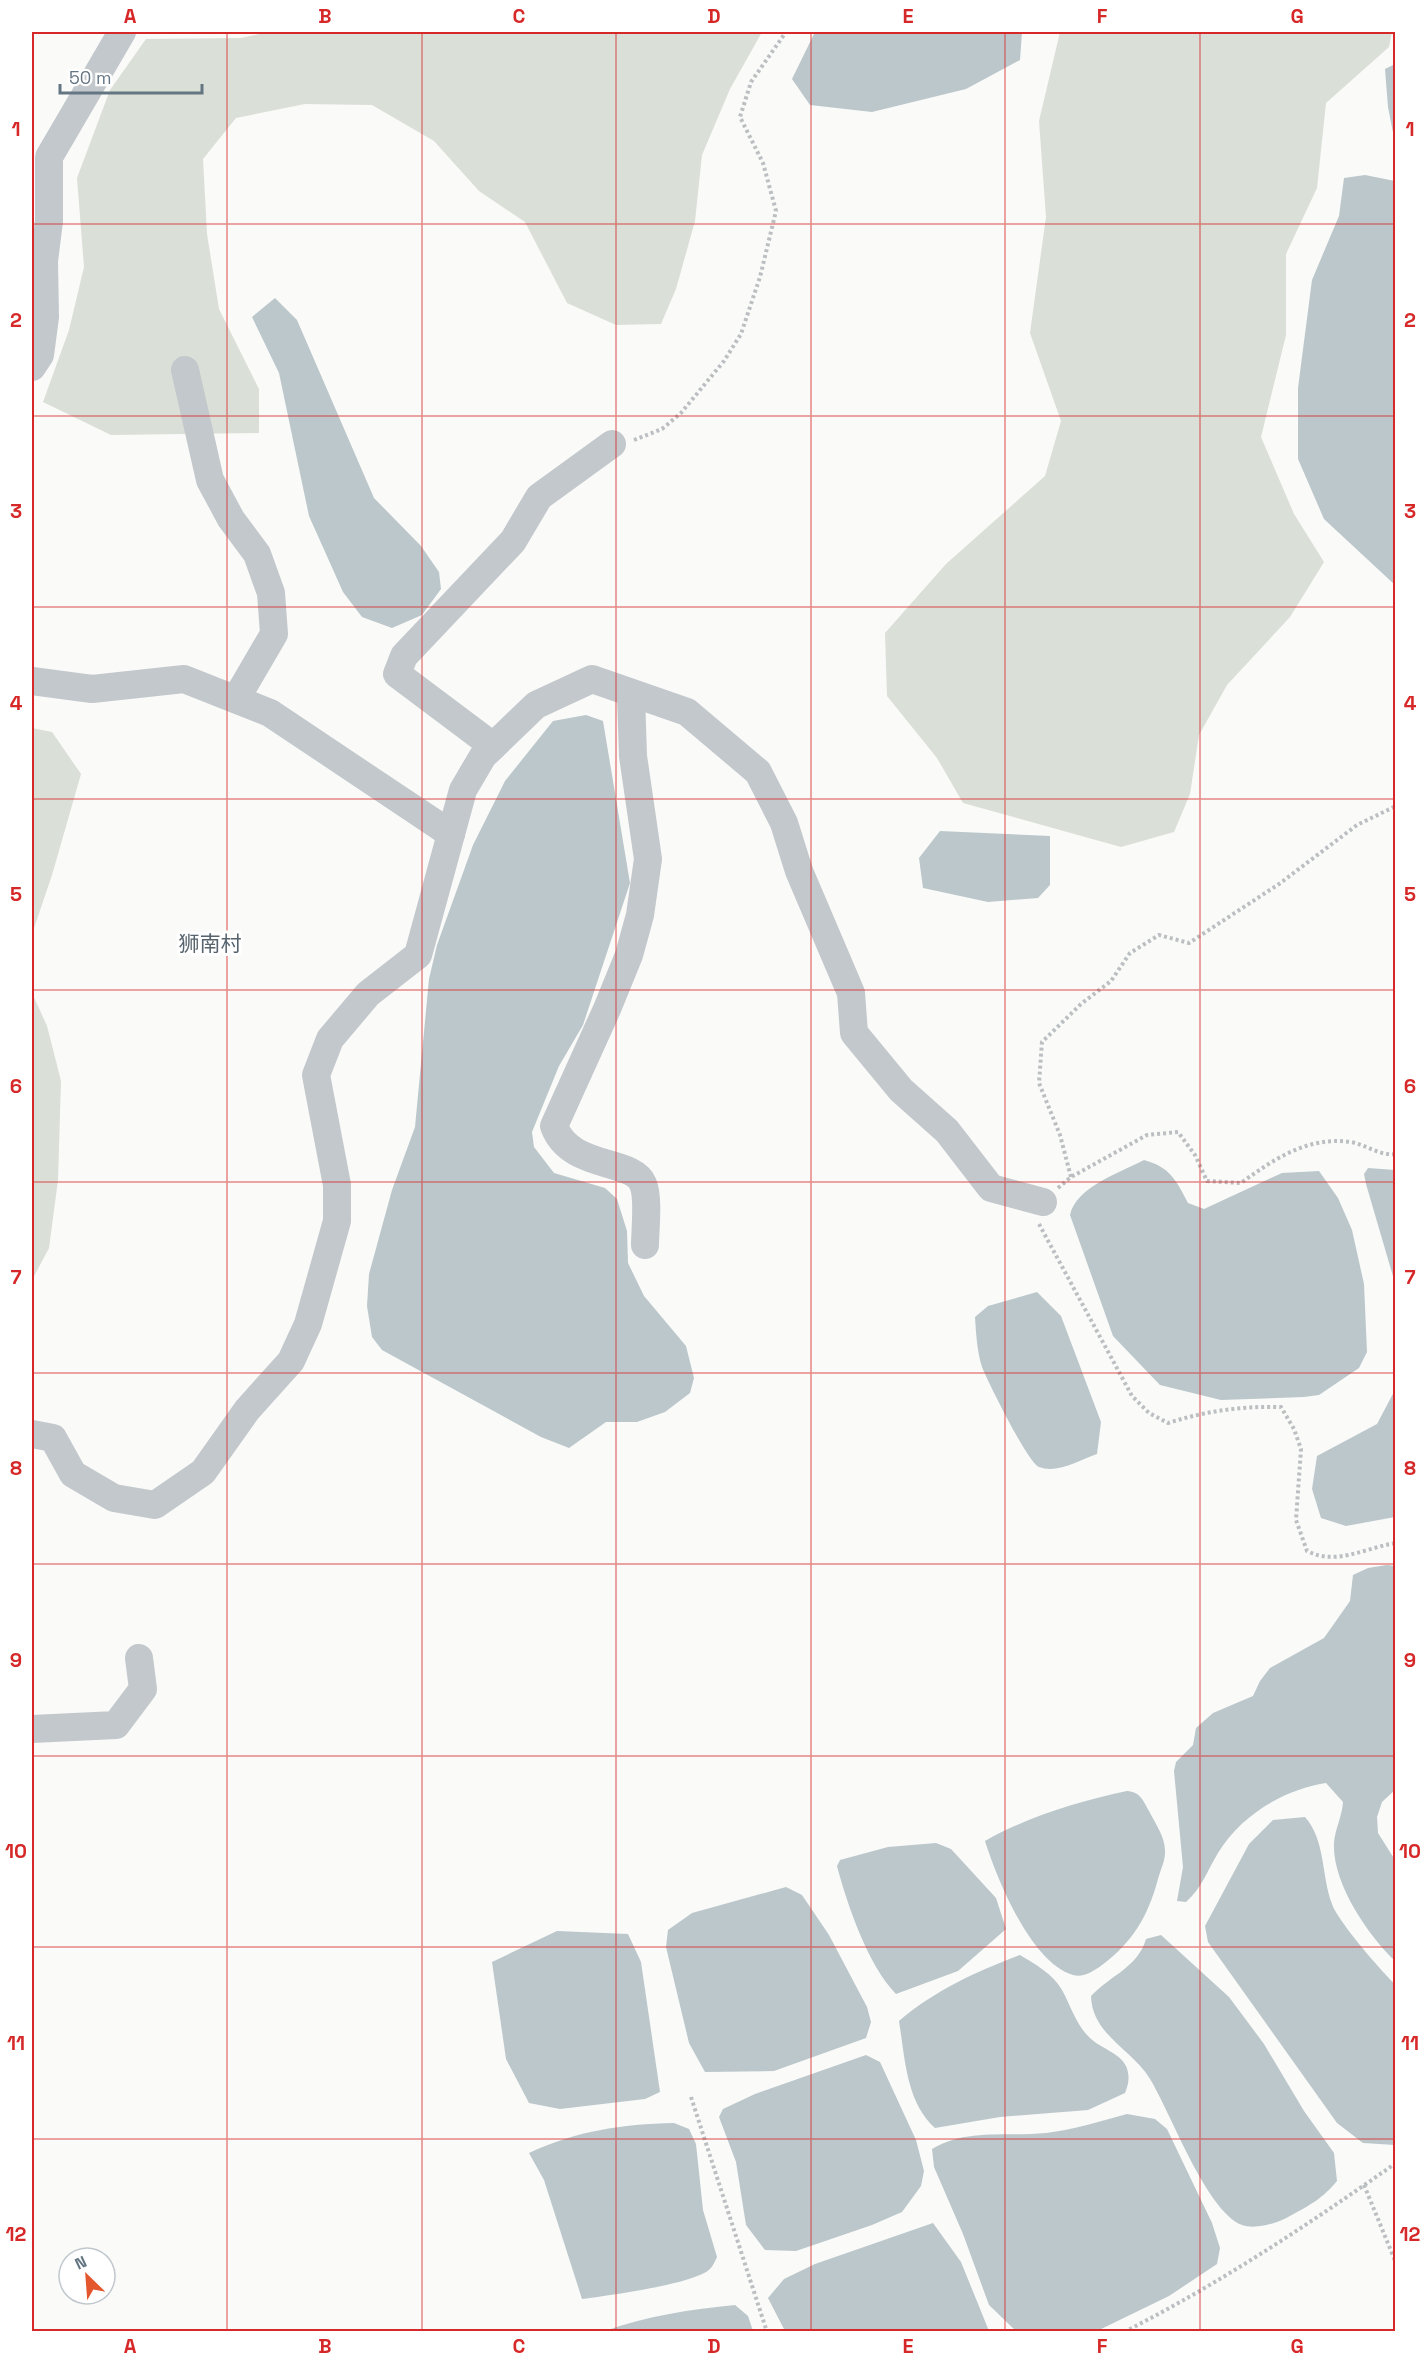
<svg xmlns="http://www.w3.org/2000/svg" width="1427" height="2363" font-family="'Space Grotesk','Noto Sans SC',sans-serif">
<rect width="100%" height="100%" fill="#fafaf8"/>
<g fill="#dadfd7">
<polygon points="269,32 762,32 730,89 702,155 695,221 676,289 661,324 616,325 567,303 525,222 479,191 434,141 372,105 305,104 236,118 203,159 207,234 219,309 259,389 259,433 111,435 43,402 69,330 84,267 77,178 110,90 146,39 241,38"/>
<polygon points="1060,32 1392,32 1389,47 1326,103 1317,188 1286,254 1286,335 1261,437 1294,514 1324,562 1290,617 1227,685 1199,735 1190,794 1174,832 1121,847 963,803 937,758 887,696 885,633 946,564 1045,476 1061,421 1030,333 1046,217 1039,121"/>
<polygon points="32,728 52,732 81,774 52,875 32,934"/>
<polygon points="32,993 47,1026 61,1081 58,1180 49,1248 32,1280"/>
</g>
<g fill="#bbc7cb">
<polygon points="815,32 1022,32 1020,60 966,89 872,112 810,105 792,79"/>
<polygon points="1395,64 1395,143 1388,107 1385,69"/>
<polygon points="1365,175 1395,181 1395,585 1324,519 1298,459 1298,388 1312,280 1339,216 1344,178"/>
<polygon points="275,298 297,320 374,498 421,546 439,572 441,589 422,615 392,628 362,617 343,592 309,516 279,373 252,317"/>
<polygon points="586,715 603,721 630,883 583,1025 559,1066 532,1132 534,1147 554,1173 605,1188 617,1199 627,1231 628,1263 644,1296 686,1346 694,1378 690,1393 665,1412 637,1422 606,1422 569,1448 541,1437 382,1350 372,1337 367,1306 369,1274 392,1190 415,1127 429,979 437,945 473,845 505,781 553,721"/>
<polygon points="940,831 1050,836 1050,885 1038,898 988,902 923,888 919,858"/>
<path d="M1144 1160C1170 1167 1176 1180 1188 1203L1204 1209 1282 1173 1319 1171 1338 1198 1352 1230 1364 1284 1367 1352 1359 1368 1319 1395 1304 1397 1221 1400 1160 1385 1113 1336 1070 1215C1076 1187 1119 1173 1144 1160Z"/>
<polygon points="1368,1168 1395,1170 1395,1283 1366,1184 1364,1174"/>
<path d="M1037 1292 1061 1316 1101 1422 1097 1454C1080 1460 1057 1474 1039 1467 1028 1463 988 1382 982 1367 977 1351 976 1333 975 1317L988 1306Z"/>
<polygon points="1395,1390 1395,1517 1346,1526 1321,1518 1312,1489 1317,1456 1377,1424"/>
<path d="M1387 1565 1396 1566V1789L1382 1802 1377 1817 1378 1833 1395 1860V1961C1368 1935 1332 1883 1334 1843 1335 1829 1342 1817 1343 1802L1326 1783C1283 1790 1241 1815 1218 1853 1207 1871 1202 1888 1186 1902L1177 1901 1183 1867 1174 1771 1176 1762 1193 1745 1196 1728 1213 1713 1253 1696 1260 1681 1270 1668 1324 1638 1350 1601 1353 1575 1368 1568Z"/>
<path d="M1127 1791C1140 1792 1143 1800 1149 1811 1155 1823 1166 1838 1165 1853 1165 1861 1160 1871 1158 1879 1148 1916 1133 1942 1102 1965 1094 1971 1083 1978 1073 1975 1031 1963 997 1879 985 1841 1027 1817 1079 1801 1127 1791Z"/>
<path d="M1305 1817C1326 1841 1321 1875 1332 1904 1337 1920 1382 1972 1395 1984V2145L1363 2143 1337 2123 1208 1942 1205 1926 1249 1844 1273 1820Z"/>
<path d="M936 1843 951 1849 996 1898 1006 1929 958 1971 896 1994C868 1966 847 1904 837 1866L840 1860 888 1847Z"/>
<polygon points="786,1887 802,1895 829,1935 867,2007 871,2022 866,2038 774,2071 705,2072 689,2043 666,1947 668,1930 692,1913"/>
<polygon points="557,1931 628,1934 641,1962 660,2092 645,2099 560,2109 529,2103 506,2059 492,1962"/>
<path d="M1161 1935 1229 1997 1264 2044 1304 2111 1334 2153 1337 2181C1322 2199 1310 2205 1290 2216 1278 2223 1256 2230 1242 2225 1206 2211 1171 2113 1150 2079 1132 2049 1092 2035 1091 1996 1111 1975 1138 1967 1146 1939Z"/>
<path d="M1020 1955C1035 1964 1053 1974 1062 1990 1071 2006 1076 2025 1090 2038 1100 2048 1120 2053 1126 2066 1130 2075 1129 2084 1125 2093L1088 2110 1000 2117 935 2128C906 2102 905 2058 899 2021 934 1991 977 1971 1020 1955Z"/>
<polygon points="866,2055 880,2062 916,2140 924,2171 921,2186 902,2212 872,2225 796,2251 765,2250 746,2225 736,2162 719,2117 723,2109 755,2094"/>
<path d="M1127 2114 1155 2119 1167 2129 1212 2223 1220 2248 1217 2264 1169 2296 1097 2331H1016L989 2305 963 2234 934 2167 932 2149C967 2128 1007 2137 1046 2133 1073 2130 1101 2121 1127 2114Z"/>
<path d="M674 2123 689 2129 696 2144 703 2210 717 2257C715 2261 713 2266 710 2269 695 2284 606 2296 582 2299L544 2180 529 2153C576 2131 622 2124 674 2123Z"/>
<polygon points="933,2223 961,2262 989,2331 785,2331 768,2298 784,2279 815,2264"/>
<path d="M735 2305 748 2316 753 2331H605C646 2316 692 2309 735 2305Z"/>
</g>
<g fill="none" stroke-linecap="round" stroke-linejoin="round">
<g stroke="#bbbfc2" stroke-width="4" stroke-dasharray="3 3" stroke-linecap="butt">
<polyline points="634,440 662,429 681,413 724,361 741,334 760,277 776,211 763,163 740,117 751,82 786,32"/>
<polyline points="1071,1177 1060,1135 1039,1083 1042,1042 1081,1004 1111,981 1130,953 1159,935 1189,943 1279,884 1357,825 1396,806"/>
<path d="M1058 1188 1071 1177 1147 1135 1178 1132 1195 1155 1207 1181 1241 1183C1274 1159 1308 1136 1351 1142 1367 1145 1379 1156 1396 1154"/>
<path d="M1039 1224 1132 1396 1149 1413 1168 1423C1206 1411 1241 1406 1281 1407L1294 1429 1301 1449 1296 1520 1307 1551C1337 1566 1364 1548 1396 1543"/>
<polyline points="691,2097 767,2332"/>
<polyline points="1364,2185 1396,2263"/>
<path d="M1124 2332C1219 2284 1309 2224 1396 2163"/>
</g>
<g stroke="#c3c8cc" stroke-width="28">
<polyline points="32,367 40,355 45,317 44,261 49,221 49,157 122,32"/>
<polyline points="185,370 210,480 231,519 257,554 271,593 274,634 236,699"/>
<polyline points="32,681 92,689 184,679 270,713 451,834"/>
<path d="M631 695 633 756 648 859 640 915 629 955 607 1009 554 1126C570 1170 633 1158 643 1184 649 1198 645 1230 645 1245"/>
<polyline points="493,746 397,674 404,656 513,541 539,497 612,444"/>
<polyline points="32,1434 53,1438 73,1474 114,1498 155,1505 203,1472 247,1410 291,1361 308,1324 337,1221 337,1185 316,1075 330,1039 368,994 418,955 463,790 483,756 536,705 592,679 687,712 758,772 784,823 799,871 851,993 854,1033 901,1090 947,1131 991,1188 1043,1202"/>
<polyline points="32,1729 116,1725 143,1689 139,1658"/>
</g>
</g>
<path fill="none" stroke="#d62828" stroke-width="1.5" stroke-opacity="0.55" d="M227 32V2332M422 32V2332M616 32V2332M811 32V2332M1005 32V2332M1200 32V2332M32 224H1396M32 416H1396M32 607H1396M32 799H1396M32 990H1396M32 1182H1396M32 1373H1396M32 1564H1396M32 1756H1396M32 1947H1396M32 2139H1396"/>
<g text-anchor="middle" stroke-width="6" stroke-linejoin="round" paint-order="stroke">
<g font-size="21" fill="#57646e" stroke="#fff">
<text x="210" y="951">狮南村</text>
</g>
</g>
<rect width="1427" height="2363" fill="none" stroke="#ffffff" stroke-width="66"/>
<g transform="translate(87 2276) rotate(335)"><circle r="28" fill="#ffffff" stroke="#c1c8cd" stroke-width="1.5"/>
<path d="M0-4.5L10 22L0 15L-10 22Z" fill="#e4572e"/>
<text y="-9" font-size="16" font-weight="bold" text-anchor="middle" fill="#657683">N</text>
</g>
<path d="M60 84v9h142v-9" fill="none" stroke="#657683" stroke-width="3"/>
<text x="69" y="84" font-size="18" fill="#657683" stroke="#ffffff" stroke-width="4.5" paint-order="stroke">50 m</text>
<rect x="33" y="33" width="1361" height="2297" fill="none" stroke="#d62828" stroke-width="2"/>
<g font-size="20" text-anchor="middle" font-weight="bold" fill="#d62828">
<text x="130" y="23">A</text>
<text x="325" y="23">B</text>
<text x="519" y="23">C</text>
<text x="714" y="23">D</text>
<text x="908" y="23">E</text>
<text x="1102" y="23">F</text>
<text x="1297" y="23">G</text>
<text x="16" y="136">1</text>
<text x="1410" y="136">1</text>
<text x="16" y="327">2</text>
<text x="1410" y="327">2</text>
<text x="16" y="518">3</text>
<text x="1410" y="518">3</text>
<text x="16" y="710">4</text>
<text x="1410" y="710">4</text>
<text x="16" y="901">5</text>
<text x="1410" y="901">5</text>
<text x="16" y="1093">6</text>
<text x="1410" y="1093">6</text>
<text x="16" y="1284">7</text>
<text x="1410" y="1284">7</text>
<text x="16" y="1475">8</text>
<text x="1410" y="1475">8</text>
<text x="16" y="1667">9</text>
<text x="1410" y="1667">9</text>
<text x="16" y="1858">10</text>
<text x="1410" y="1858">10</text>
<text x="16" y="2050">11</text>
<text x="1410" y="2050">11</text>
<text x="16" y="2241">12</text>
<text x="1410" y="2241">12</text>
<text x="130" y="2353">A</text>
<text x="325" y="2353">B</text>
<text x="519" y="2353">C</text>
<text x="714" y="2353">D</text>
<text x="908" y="2353">E</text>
<text x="1102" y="2353">F</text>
<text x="1297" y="2353">G</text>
</g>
</svg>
